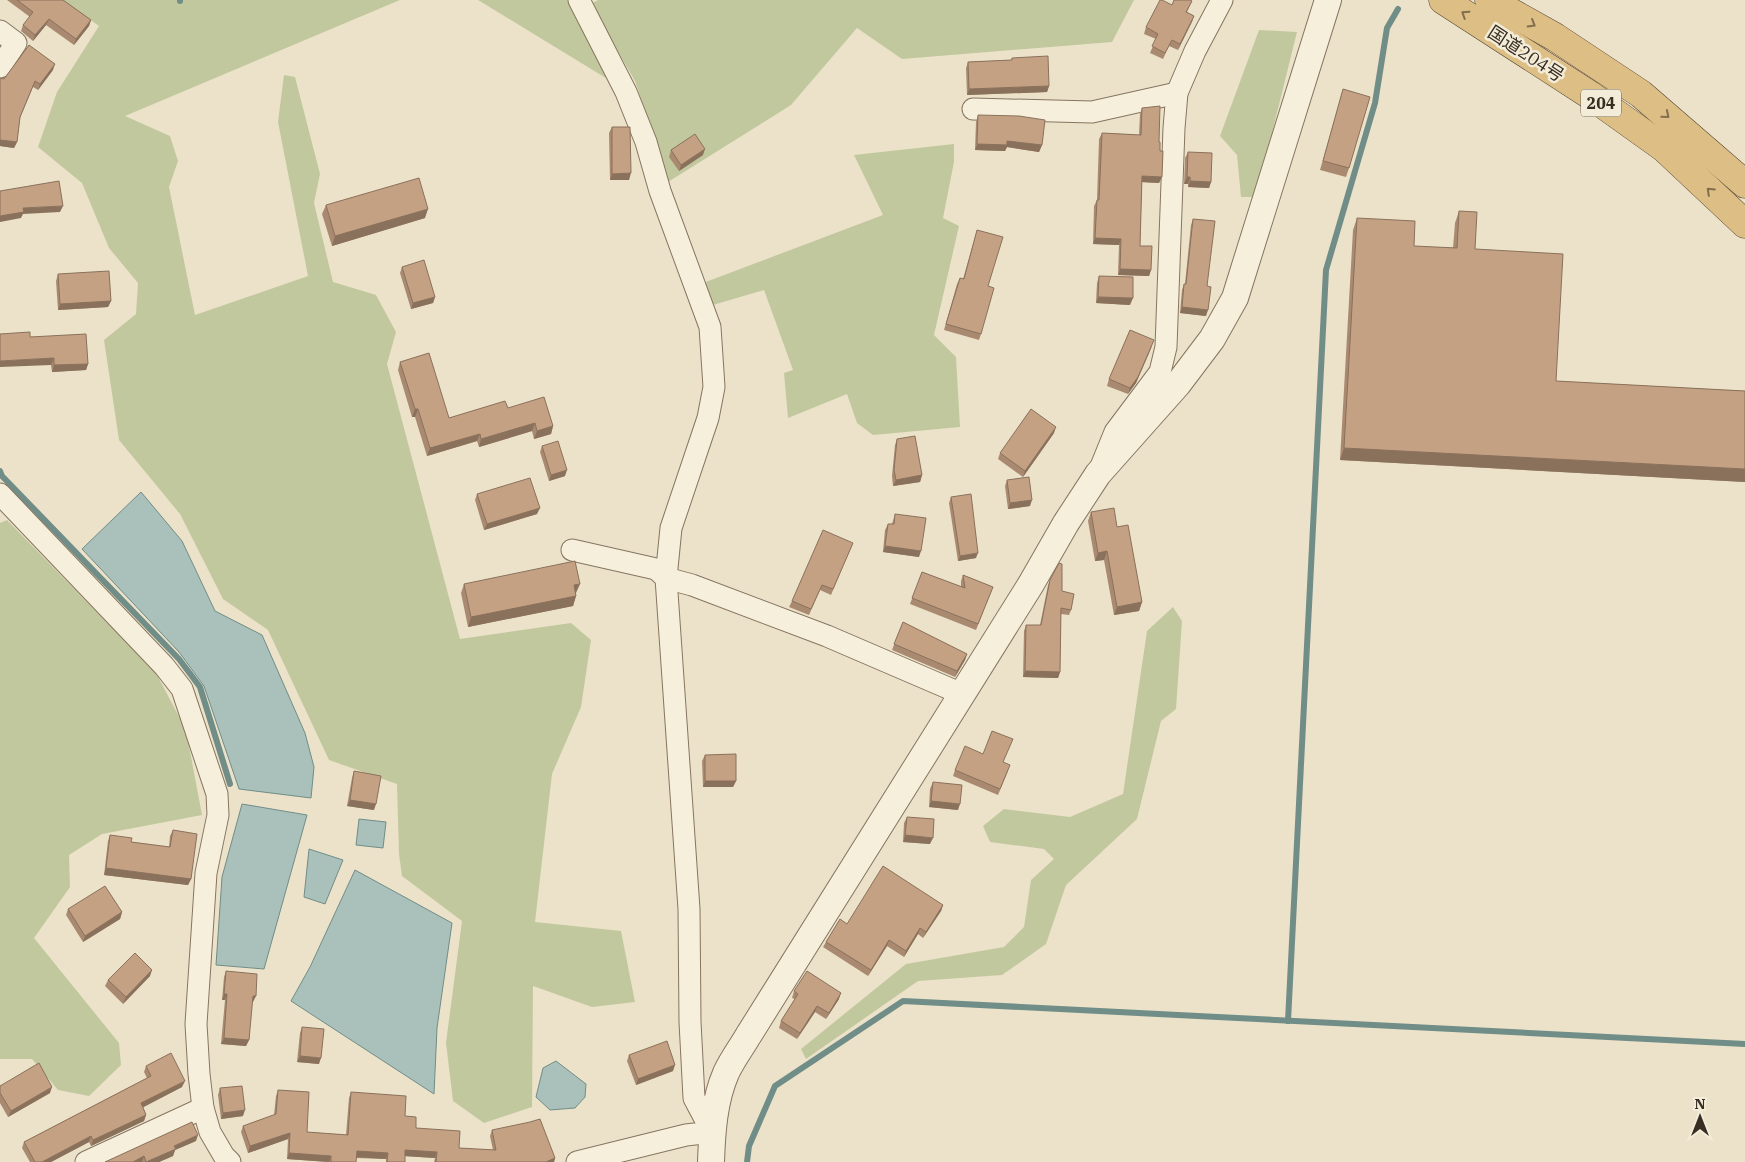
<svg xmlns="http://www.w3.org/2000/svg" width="1745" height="1162" font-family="'IBM Plex Serif','Noto Sans JP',serif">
<rect width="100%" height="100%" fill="#ebe2c9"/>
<g fill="#c2c89e">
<polygon points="63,0 400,0 125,116 170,136 178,161 169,187 195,315 308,276 278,122 284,75 295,77 320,174 314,203 333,282 376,295 396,332 387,364 460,639 571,623 591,640 581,707 552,774 535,922 621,931 635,1002 592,1007 533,986 532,1107 484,1123 453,1101 446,1043 462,921 402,876 399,854 397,784 329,760 268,630 223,599 180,514 119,440 104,340 136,314 138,283 109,248 82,183 38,147 57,92 99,26"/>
<polygon points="478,0 570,0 614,83"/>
<polygon points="598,0 1134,0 1112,42 902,59 857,28 791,105 668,182 635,81 591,4"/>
<polygon points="1259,30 1297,32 1256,197 1241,197 1237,155 1220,136"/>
<polygon points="954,144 954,162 943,218 959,226 934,335 956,357 960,427 873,435 857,423 847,394 788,418 784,373 793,370 764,290 713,305 703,283 883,215 854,155"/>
<polygon points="7,520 156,673 186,730 202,815 102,834 69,855 70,887 34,938 119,1043 121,1065 89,1096 58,1090 32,1059 0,1059 0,523"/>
<polygon points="1173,607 1182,621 1176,709 1161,721 1137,819 1066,885 1046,944 1002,975 918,981 806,1059 801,1049 906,964 1004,947 1024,927 1031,880 1054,859 1044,849 990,842 983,826 1004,809 1070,817 1123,794 1147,631"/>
</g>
<g fill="#aac0ba" stroke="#718d87">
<polygon points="141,492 182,541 215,611 262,635 305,733 314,767 311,798 239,789 204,686 179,652 82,549"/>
<polygon points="242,804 307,815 264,969 216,965 222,877"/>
<polygon points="359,819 386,822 383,848 356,845"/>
<polygon points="309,849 343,860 325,904 304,897"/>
<polygon points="355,870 452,923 437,1028 434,1094 291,1001 310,967"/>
<polygon points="556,1061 586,1084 585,1097 575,1108 550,1110 536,1097 543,1068"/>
</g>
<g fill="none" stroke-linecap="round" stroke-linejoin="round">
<g stroke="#718d87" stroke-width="6">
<polyline points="180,0 180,1"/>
<polyline points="0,471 2,476 179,659 200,687 230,784"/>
<polyline points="1288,1021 1326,270 1375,103 1387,28 1398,9"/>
<polyline points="747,1162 749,1146 775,1086 903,1001 1745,1044"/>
</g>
<g stroke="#867560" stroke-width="23">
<g id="minor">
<polyline points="0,31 16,43 0,67"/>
<polyline points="973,109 1092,112 1177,93"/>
<polyline points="1102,464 1115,432 1160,372 1166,347 1174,128 1177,93 1195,51 1222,0"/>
<polyline points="0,494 164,666 182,689 217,794 218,815 206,873 196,1024 199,1074 203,1108 210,1132 224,1156 230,1162"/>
<polyline points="572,550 656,569 666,578 692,585 827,636 962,694"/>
<polyline points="86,1162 203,1108"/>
<polyline points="577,1162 686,1135 712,1132 694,1098 690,1022 689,909 666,578 671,528 708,418 714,387 710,327 660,191 646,142 626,92 579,0"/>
</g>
</g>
<g stroke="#867560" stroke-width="28">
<path id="tertiary" d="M711 1162C712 1132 714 1101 726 1073 732 1060 741 1048 748 1036L1031 584 1066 523 1098 474 1178 384 1212 339 1235 298 1328 0"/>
</g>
<g stroke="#544433" stroke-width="29">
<g id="trunk">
<polyline points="1443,0 1590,95 1664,148 1745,224"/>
<polyline points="1489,0 1555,37 1641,94 1745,184"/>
</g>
</g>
<use href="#minor" stroke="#f6efdc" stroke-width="21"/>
<use href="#tertiary" stroke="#f6efdc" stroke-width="26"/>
<use href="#trunk" stroke="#ddbe84" stroke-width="28"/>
</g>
<g fill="#a98a71">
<polygon points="7,0 63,0 91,20 89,26 74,45 46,25 33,41 21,31 23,25 30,17"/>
<polygon points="1192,1 1187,12 1194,16 1178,50 1169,46 1163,59 1150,53 1156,39 1144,34 1146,27 1172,5"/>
<polygon points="1012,58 1049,86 1047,92 967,95 966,68 968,62 1011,60"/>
<polygon points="53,70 38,90 33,87 20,118 17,142 14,148 0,146 0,78 4,79"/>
<polygon points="1343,89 1349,168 1346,177 1320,170"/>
<polygon points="1142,108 1159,142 1160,151 1162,177 1159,183 1142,182 1140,246 1151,270 1149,276 1118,275 1119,245 1093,244 1094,206 1097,200 1099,139 1102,133 1139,135 1140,114"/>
<polygon points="978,115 1042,145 1039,152 1007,147 1005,151 975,150 976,122"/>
<polygon points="612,127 629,180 610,180 609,133"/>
<polygon points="671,150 703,155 679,171 669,157"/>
<polygon points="1188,152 1211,182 1209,188 1188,187 1188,184 1184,184 1185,158"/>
<polygon points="326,205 425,218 332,246 322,214"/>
<polygon points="1459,211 1475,249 1556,381 1745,391 1745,482 1340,460 1353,230 1357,218 1414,246 1453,248 1455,223"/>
<polygon points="1193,219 1207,286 1206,316 1180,313 1182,290 1184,284 1185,284 1191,225"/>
<polygon points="977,230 988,286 981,334 979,340 944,330 957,284 960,278 963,279"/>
<polygon points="402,267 435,297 433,303 411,309 400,273"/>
<polygon points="58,274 111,301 108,307 58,310 56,281"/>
<polygon points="1099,276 1130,305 1096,303 1097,283"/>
<polygon points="30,337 88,364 86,370 52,372 51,365"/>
<polygon points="1152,346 1136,383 1128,394 1107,386 1109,379"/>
<polygon points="400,362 449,418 508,408 553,426 551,434 534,439 532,431 479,447 477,441 427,456 415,417 412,417 398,370"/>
<polygon points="1054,433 1023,477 998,459 1000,453"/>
<polygon points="897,439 922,475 920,482 893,486 892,476 895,445"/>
<polygon points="542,446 565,476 549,481 540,452"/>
<polygon points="1007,480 1030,506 1008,509 1005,486"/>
<polygon points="477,494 537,514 484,530 475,500"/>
<polygon points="951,497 976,558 958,561 949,503"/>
<polygon points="1091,512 1117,527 1142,602 1139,611 1114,615 1104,560 1095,561 1088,521"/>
<polygon points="895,514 919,557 883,552 885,530 888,524 892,524"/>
<polygon points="853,543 831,595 820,590 809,615 789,607 792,601"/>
<polygon points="922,572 961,587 961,581 963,575 993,587 976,630 910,604"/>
<polygon points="1050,580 1062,591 1071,610 1069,615 1061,614 1060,672 1058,678 1023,677 1024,631 1026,625 1040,625 1048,585"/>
<polygon points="464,584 576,593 575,593 576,596 573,606 468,627 461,593"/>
<polygon points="903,622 967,654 965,660 955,677 892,650"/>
<polygon points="705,755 736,781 733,787 703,787 702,761"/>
<polygon points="1003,762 1008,771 998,795 953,776 955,770"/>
<polygon points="354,771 374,810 347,806 352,778"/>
<polygon points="933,782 958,810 929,807 930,789"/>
<polygon points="907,817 930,844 903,842 904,823"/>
<polygon points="173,830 191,879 188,885 104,875 108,841 110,835 131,842 169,847 170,836"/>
<polygon points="943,905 941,911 923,938 918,934 904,957 887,946 868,976 823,947 826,942 847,924"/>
<polygon points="68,909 122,912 120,919 83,942 66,915"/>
<polygon points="226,971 253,1002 252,1002 249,1040 246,1046 221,1044 225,1000 222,1000 224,977"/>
<polygon points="150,976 123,1004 105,986 108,980"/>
<polygon points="794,991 839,999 826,1019 815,1012 797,1039 779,1028 781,1021 795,999 792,998"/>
<polygon points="302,1027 319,1064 297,1062 300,1033"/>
<polygon points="629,1055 673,1071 636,1085 627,1061"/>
<polygon points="146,1066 182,1087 143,1107 146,1115 144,1121 91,1146 89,1142 51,1162 30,1162 22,1148 24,1142 147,1078 144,1072"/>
<polygon points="0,1086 50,1093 8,1117 0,1103"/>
<polygon points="220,1088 243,1116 221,1119 218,1095"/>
<polygon points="278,1090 307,1132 346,1135 349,1098 351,1092 405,1116 416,1128 459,1148 493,1150 490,1136 492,1130 555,1158 554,1162 434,1162 435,1158 405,1156 405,1162 386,1162 386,1159 356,1158 356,1162 329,1162 287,1159 288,1139 248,1153 241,1132 243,1126 274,1115 276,1096"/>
<polygon points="196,1141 175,1150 173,1156 159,1162 105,1162"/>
</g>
<g fill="#8a715c">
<polygon points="1194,16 1192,22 1178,50 1180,44"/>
<polygon points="49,19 46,25 33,41 35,35"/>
<polygon points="91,20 89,26 74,45 76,39"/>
<polygon points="55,64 53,70 38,90 40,84"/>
<polygon points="1049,86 1047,92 967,95 969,89"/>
<polygon points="0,140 17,142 14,148 0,146"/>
<polygon points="1007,141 1042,145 1039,152 1007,147 1005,151 975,150 977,144"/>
<polygon points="705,149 703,155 679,171 681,165"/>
<polygon points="631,173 629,180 610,180 612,174"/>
<polygon points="1142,176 1162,177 1159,183 1140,182"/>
<polygon points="1187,177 1190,177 1188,184 1184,184"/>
<polygon points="1190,181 1211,182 1209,188 1188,187"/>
<polygon points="63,206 60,212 23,214 21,218 0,222 0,216 23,208"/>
<polygon points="428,209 425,218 332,246 335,236"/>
<polygon points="1095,238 1121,239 1119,245 1093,244"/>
<polygon points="1120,269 1151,270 1149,276 1118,275"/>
<polygon points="435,297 433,303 411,309 413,303"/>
<polygon points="1098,297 1133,298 1130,305 1096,303"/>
<polygon points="111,301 108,307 58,310 60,304"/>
<polygon points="1182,307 1208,310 1206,316 1180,313"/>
<polygon points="1152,346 1136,383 1128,394 1130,388"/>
<polygon points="54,358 51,365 0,367 0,361"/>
<polygon points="88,364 86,370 52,372 54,365"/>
<polygon points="415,409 418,409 415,417 412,417"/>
<polygon points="535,423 532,431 479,447 481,439"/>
<polygon points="553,426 551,434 534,439 537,431"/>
<polygon points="1056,427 1054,433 1023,477 1025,471"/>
<polygon points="480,434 477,441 427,456 430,448"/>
<polygon points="1344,448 1745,469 1745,482 1340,460"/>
<polygon points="567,470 565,476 549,481 551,475"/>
<polygon points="922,475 920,482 893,486 896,480"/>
<polygon points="1032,500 1030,506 1008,509 1010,503"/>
<polygon points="540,508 537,514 484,530 487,524"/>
<polygon points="885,546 921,551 919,557 883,552"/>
<polygon points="1107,551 1104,560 1095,561 1098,553"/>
<polygon points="978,553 976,558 958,561 960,556"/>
<polygon points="580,584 576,593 570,594 574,585"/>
<polygon points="576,596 573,606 468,627 471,617"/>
<polygon points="1142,602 1139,611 1114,615 1117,607"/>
<polygon points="967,654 965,660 955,677 957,671"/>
<polygon points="1025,671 1060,672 1058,678 1023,677"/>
<polygon points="705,781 736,781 733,787 703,787"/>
<polygon points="350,800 376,804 374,810 347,806"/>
<polygon points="931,801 960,804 958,810 929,807"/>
<polygon points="905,835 933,838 930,844 903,842"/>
<polygon points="106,868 191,879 188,885 104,875"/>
<polygon points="943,905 941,911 923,938 926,932"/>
<polygon points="122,912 120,919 83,942 85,936"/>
<polygon points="920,928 918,934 904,957 906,951"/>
<polygon points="889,940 887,946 868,976 871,970"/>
<polygon points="152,970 150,976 123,1004 126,997"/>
<polygon points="841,993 839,999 826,1019 829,1013"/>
<polygon points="224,994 227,994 225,1000 222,1000"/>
<polygon points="253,996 256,996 253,1002 250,1002"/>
<polygon points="817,1006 815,1012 797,1039 800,1033"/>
<polygon points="224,1038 249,1040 246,1046 221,1044"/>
<polygon points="300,1056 321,1058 319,1064 297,1062"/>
<polygon points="675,1065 673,1071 636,1085 638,1079"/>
<polygon points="185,1081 182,1087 138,1110 141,1103"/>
<polygon points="52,1087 50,1093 8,1117 11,1111"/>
<polygon points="245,1110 243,1116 221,1119 223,1113"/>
<polygon points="146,1115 144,1121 91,1146 93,1140"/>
<polygon points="290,1133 288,1139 248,1153 250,1146"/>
<polygon points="198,1135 196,1141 175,1150 173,1156 159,1162 146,1162 174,1146"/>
<polygon points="91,1136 89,1142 51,1162 42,1162"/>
<polygon points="405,1150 437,1152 435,1158 403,1156"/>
<polygon points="357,1151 388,1153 386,1159 354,1157"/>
<polygon points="289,1153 331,1156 329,1162 287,1159"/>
<polygon points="144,1156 142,1162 133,1162"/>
<polygon points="555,1158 554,1162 546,1162"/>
</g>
<g fill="#c5a183" stroke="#8a715c">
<polygon points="17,0 63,0 91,20 76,39 49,19 35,35 23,25 33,12"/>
<polygon points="1160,0 1162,0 1172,5 1174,0 1190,0 1192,1 1186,12 1194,16 1180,44 1172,40 1165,53 1152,46 1158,34 1146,27"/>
<polygon points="29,45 55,64 40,84 35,81 20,117 17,142 0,140 0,78 4,79"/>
<polygon points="1048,56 1049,86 969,89 968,62 1012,60 1012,58"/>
<polygon points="1343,89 1370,97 1349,168 1323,161"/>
<polygon points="1160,106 1159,142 1160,142 1160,151 1163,151 1162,177 1142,176 1140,246 1152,246 1151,270 1120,269 1121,239 1095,238 1097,200 1099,200 1102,133 1141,135 1142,108"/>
<polygon points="978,115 1019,116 1045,120 1042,145 1007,141 1007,145 977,144"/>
<polygon points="612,127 630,127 631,173 612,174"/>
<polygon points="695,134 705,149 681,165 671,150"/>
<polygon points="1188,152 1212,153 1211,182 1190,181 1190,177 1187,177"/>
<polygon points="419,178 428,209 335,236 326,205"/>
<polygon points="59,181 63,206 23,208 24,212 0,216 0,191"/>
<polygon points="1459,211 1477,212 1475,249 1563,254 1556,381 1745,391 1745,469 1344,448 1357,218 1415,221 1414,246 1457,248"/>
<polygon points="1193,219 1215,221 1207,286 1211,287 1208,310 1182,307 1184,284 1186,284"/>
<polygon points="977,230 1003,237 988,286 994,288 981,334 946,324 960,278 964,279"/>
<polygon points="424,260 435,297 413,303 402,267"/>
<polygon points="109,271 111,301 60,304 58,274"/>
<polygon points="1099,276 1133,277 1133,298 1098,297"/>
<polygon points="1130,330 1154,340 1138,377 1130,388 1109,379"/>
<polygon points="30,332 30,337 86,334 88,364 54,365 54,358 0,361 0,334"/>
<polygon points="429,353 449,418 505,401 508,408 544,397 553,426 537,431 535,423 481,439 480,434 430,448 418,409 415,409 400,362"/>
<polygon points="1031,409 1056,427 1025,471 1000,453"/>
<polygon points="915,436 922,475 896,480 894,470 897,439"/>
<polygon points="558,441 567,470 551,475 542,446"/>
<polygon points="1029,477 1032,500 1010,503 1007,480"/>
<polygon points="530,478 540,508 487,524 477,494"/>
<polygon points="971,494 978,553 960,556 951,497"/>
<polygon points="1114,508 1117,527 1128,525 1142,602 1117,607 1107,551 1098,553 1091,512"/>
<polygon points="895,514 926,518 921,551 885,546 888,524 894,524"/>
<polygon points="823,530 853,543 833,589 822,585 811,609 792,601"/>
<polygon points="575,561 580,584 574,585 576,596 471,617 464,584"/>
<polygon points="1059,563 1062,564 1062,591 1074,594 1071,610 1061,608 1060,672 1025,671 1026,625 1041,625 1050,580"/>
<polygon points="922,572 965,588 963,575 993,587 978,624 912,598"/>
<polygon points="903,622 967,654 957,671 894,644"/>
<polygon points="992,731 1013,739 1003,762 1010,765 1000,789 955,770 965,746 983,754"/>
<polygon points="736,754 736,781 705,781 705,755"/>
<polygon points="354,771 381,776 376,804 350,800"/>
<polygon points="933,782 962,785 960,804 931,801"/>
<polygon points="907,817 934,819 933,838 905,835"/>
<polygon points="173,830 197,834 191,879 106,868 110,835 132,838 131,842 170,847"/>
<polygon points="883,866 943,905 926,932 920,928 906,951 889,940 871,970 826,942 840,919 847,924"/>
<polygon points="105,886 122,912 85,936 68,909"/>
<polygon points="135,953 152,970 126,997 108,980"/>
<polygon points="226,971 257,974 256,996 253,996 249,1040 224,1038 227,994 224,994"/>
<polygon points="807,971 841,993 829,1013 817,1006 800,1033 781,1021 798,994 794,991"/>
<polygon points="302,1027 324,1029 321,1058 300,1056"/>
<polygon points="667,1041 675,1065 638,1079 629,1055"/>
<polygon points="171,1053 185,1081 141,1103 146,1115 93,1140 91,1136 42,1162 35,1162 24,1142 151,1076 146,1066"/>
<polygon points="39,1063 52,1087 11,1111 0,1093 0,1086"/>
<polygon points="242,1086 245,1110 223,1113 220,1088"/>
<polygon points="278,1090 309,1092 307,1132 348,1135 351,1092 406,1096 405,1116 416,1117 416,1128 460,1131 459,1148 496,1150 492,1130 530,1122 540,1119 555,1158 546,1162 436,1162 437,1152 405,1150 405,1162 387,1162 388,1153 357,1151 356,1162 331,1162 331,1156 289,1153 290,1133 250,1146 243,1126 276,1114"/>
<polygon points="192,1122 198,1135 174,1146 176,1149 146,1162 144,1156 133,1162 105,1162"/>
</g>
<defs><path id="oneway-chevron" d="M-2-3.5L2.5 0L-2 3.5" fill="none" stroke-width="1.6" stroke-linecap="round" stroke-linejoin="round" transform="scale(1.25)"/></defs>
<g stroke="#826e4e">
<use href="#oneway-chevron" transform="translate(1465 14) rotate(-147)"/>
<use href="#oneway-chevron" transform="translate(1532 24) rotate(30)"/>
<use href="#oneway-chevron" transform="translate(1666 115) rotate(40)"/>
<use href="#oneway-chevron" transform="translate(1710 191) rotate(-137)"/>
</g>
<g text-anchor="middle" stroke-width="5" stroke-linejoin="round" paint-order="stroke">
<rect fill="#f3ecd8" stroke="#706659" stroke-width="1" x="1581" y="89.5" width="40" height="27" rx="4"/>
<g font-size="16" font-weight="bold" fill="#382d22">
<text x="1601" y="109">204</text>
</g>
<g font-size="18" fill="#382d22" stroke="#f3ecd8">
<text transform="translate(1526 54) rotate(33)" y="6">国道204号</text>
</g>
</g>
<g transform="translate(1700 1117)" stroke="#f3ecd8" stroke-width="4" paint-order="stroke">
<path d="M0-4L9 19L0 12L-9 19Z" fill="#382d22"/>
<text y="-8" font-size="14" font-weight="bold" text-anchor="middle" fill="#382d22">N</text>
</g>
</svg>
